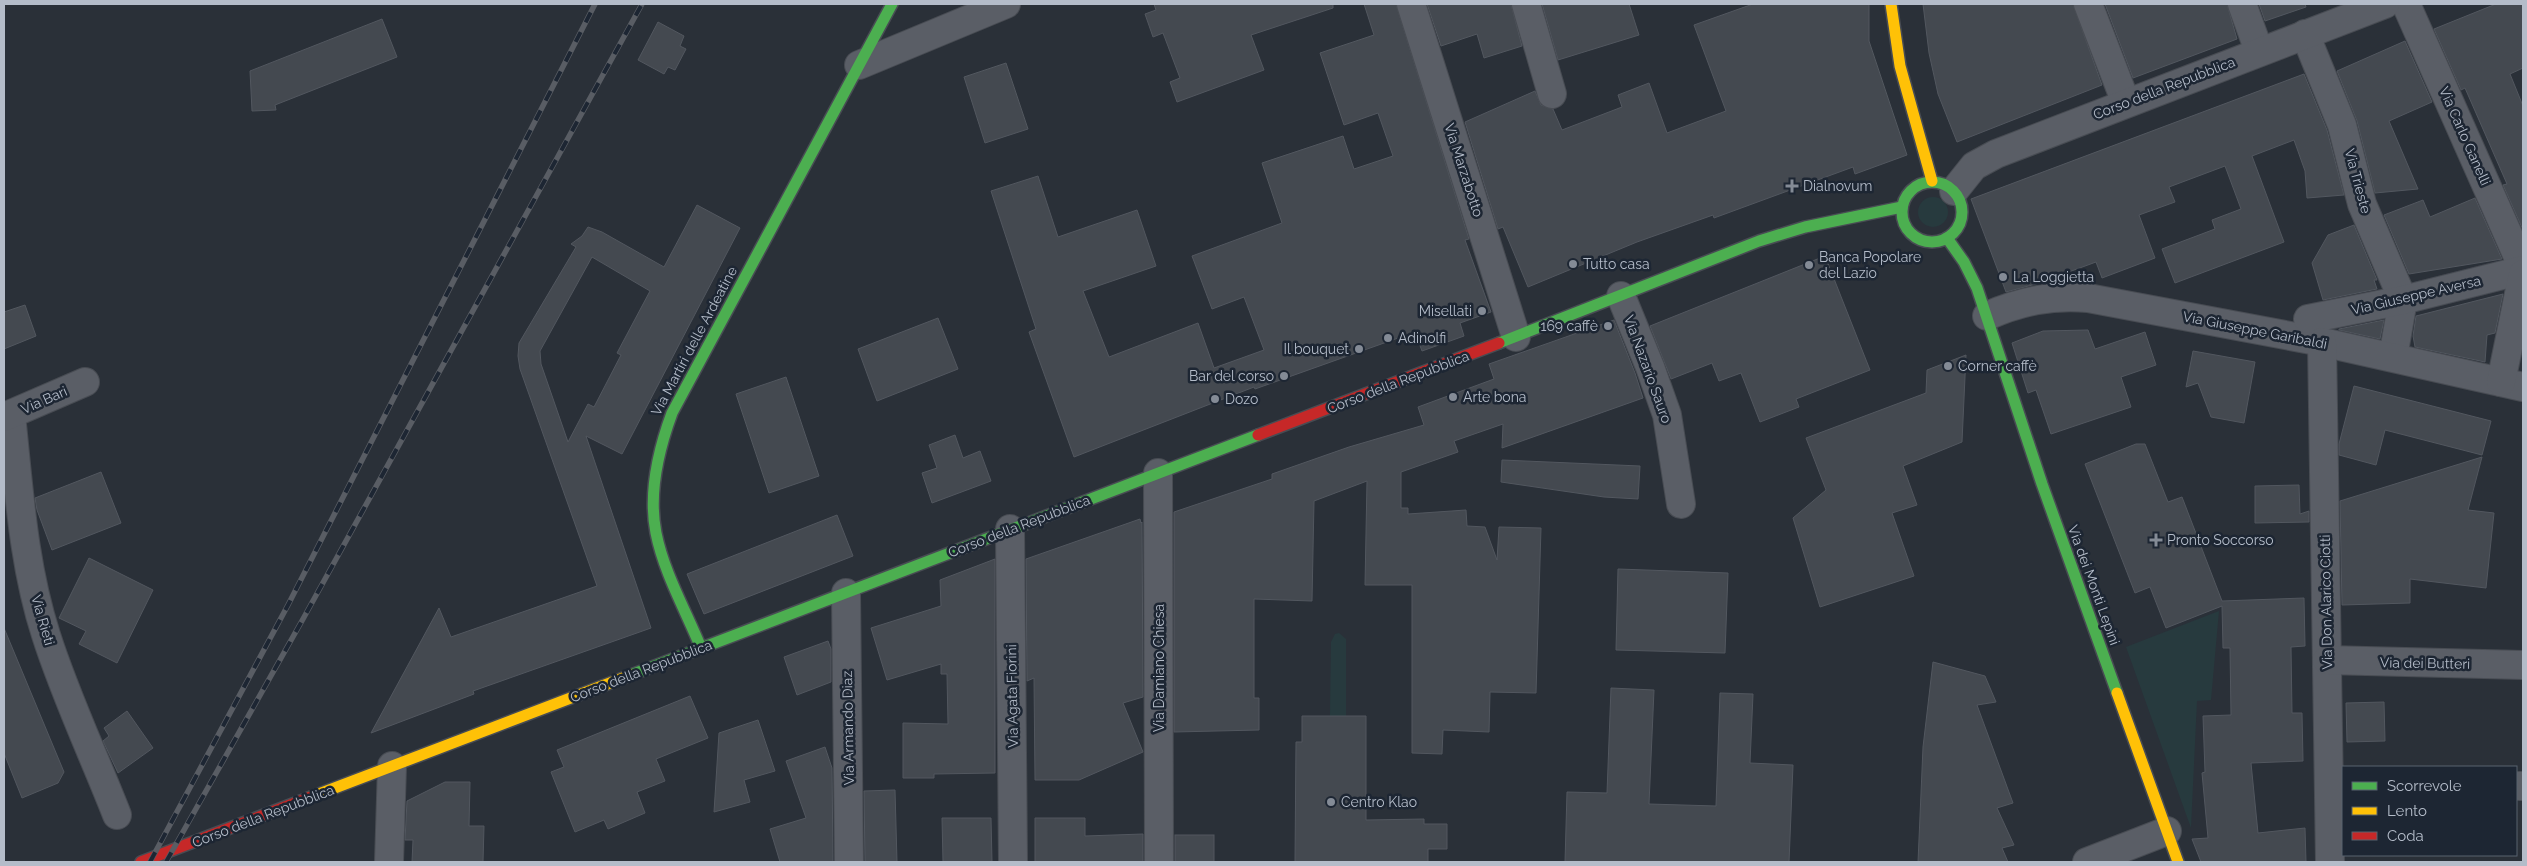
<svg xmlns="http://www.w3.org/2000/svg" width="2527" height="866" font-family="Raleway,sans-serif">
<rect width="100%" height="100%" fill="#2a3038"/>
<g fill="#273a3e">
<circle cx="1933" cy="212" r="15"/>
<polygon points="2219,611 2211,700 2197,701 2191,828 2126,647"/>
<polygon points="1339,633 1346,639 1346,716 1330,716 1331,642 1335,634"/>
</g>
<g fill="#444950" stroke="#52575f" fill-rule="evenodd">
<polygon points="1154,4 1333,4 1333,8 1251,35 1264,70 1177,102 1170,82 1180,78 1163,33 1153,37 1145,14 1156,10"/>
<polygon points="1364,4 1396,4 1469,239 1465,240 1491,312 1460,323 1464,336 1422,351 1415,332 1255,389 1254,387 1074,457 1029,332 1036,329 991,191 1038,176 1058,237 1137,210 1156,266 1083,291 1109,357 1198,323 1214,368 1264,350 1244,297 1212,309 1192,256 1282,223 1262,163 1343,136 1354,169 1393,156 1378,113 1344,125 1320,53 1374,35"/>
<polygon points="1427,4 1511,4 1522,46 1484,58 1477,34 1441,46"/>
<polygon points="1542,4 1629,4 1639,35 1558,60"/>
<polygon points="1753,4 1869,4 1869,41 1907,155 1855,174 1853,167 1714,218 1713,215 1637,242 1528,287 1503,227 1498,229 1465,122 1535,91 1541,105 1553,109 1562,130 1622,107 1618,95 1649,83 1667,133 1726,111 1694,25"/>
<polygon points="1923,4 2073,4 2102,85 1957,142 1938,94 1929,53"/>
<polygon points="2105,4 2227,4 2237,39 2133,78"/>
<polygon points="2259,4 2305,4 2306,7 2265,21"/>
<polygon points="2496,4 2523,4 2523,68 2510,74 2523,106 2523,230 2503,185 2507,184 2465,88 2461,90 2434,29"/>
<polygon points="382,19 397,57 275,105 276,110 252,111 250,71"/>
<polygon points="658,22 684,36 680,46 686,49 675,70 668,67 664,74 638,60"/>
<polygon points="2405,41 2432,102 2389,121 2418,189 2375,193 2357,121 2337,71"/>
<polygon points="1006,63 1028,129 985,143 964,77"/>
<polygon points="2304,74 2327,130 2344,195 2307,198 2305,171 2294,140 2252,156 2284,242 2175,283 2162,249 2215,229 2212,220 2241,209 2225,166 2169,187 2175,202 2139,215 2155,258 2102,278 2096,262 2036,284 2006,292 1971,199"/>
<polygon points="2475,198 2502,259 2409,274 2384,215 2423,200 2430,217"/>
<path d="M697 205 740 228 622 454 586 436 651 628 473 691 474 694 371 733 439 608 451 637 597 586 520 369 518 356 519 343 576 247 571 244 582 236 588 227 602 232 664 267ZM592 257 650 291 617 353 621 355 594 407 588 404 568 442 541 364 540 351Z"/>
<polygon points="2354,225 2377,280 2374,280 2377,289 2323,300 2312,263 2328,235"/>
<polygon points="1825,256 1870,370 1796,399 1799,407 1760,422 1741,373 1719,381 1712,363 1671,379 1650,326"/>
<polygon points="2503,294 2495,333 2487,335 2485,362 2415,347 2413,336 2416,316"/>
<polygon points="25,305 36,336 4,349 4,312"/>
<polygon points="938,318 958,369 877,401 858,349"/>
<polygon points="1614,320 1635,373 1643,398 1502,448 1503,424 1454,441 1458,452 1401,472 1401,508 1408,508 1408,514 1466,510 1467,526 1485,527 1497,560 1499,527 1541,528 1536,693 1490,692 1489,732 1443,730 1442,754 1412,753 1412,585 1365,585 1367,481 1314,501 1312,601 1254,599 1254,698 1259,698 1259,730 1174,732 1174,512 1272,479 1272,474 1349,447 1424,425 1418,407 1494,379 1489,364"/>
<polygon points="2384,320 2380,339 2339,330 2339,329"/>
<polygon points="2088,330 2095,349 2145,332 2156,365 2121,377 2131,407 2051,434 2036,390 2028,393 2012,343 2043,331"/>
<polygon points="2193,351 2255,362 2244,423 2211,417 2198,383 2186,387"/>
<polygon points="1966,355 1962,442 1903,466 1917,505 1892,513 1914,576 1820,607 1793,518 1826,490 1806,438 1926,393 1927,370"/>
<polygon points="786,377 819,476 769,493 736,394"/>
<polygon points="2354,386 2491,421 2482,455 2385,430 2376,465 2339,455 2339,444"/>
<polygon points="955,435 963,458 980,451 991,481 932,503 922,473 937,468 929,445"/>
<polygon points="2136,444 2145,444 2168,502 2182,497 2222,601 2304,598 2305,646 2291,647 2292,713 2302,713 2303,761 2251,763 2258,833 2305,828 2306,862 2201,862 2192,839 2208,838 2202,773 2205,772 2203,716 2231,715 2230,648 2223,648 2222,606 2166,628 2150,587 2135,593 2085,464"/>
<polygon points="2482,457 2468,510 2494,513 2486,588 2410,579 2410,603 2342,605 2340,501"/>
<polygon points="1502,460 1640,466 1638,499 1604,497 1501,482"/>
<polygon points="101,472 121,523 52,550 37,510 35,498"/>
<polygon points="2299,485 2300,514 2309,511 2309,522 2255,523 2255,486"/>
<polygon points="837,515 853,556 704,614 687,574"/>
<polygon points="1140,519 1141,523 1142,522 1143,697 1123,703 1143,752 1079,780 1035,780 1034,678 1027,681 1026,559"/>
<polygon points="89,558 153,590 117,663 79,644 86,631 59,618"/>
<polygon points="995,559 995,773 934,774 934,778 903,778 903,723 948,724 947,674 941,674 941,664 887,680 871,628 941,606 940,580"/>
<polygon points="1618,569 1728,573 1725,653 1616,650"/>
<polygon points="4,628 64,772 58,783 22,798 4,753"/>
<polygon points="828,641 831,649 831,682 797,695 784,657"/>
<polygon points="1933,662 1985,676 1996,702 1977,705 2013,803 1997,808 2014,845 2002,848 2008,862 1918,862 1923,747"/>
<polygon points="1611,688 1654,690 1649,804 1716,806 1720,693 1753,694 1750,763 1793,765 1789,862 1565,862 1567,792 1607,793"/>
<polygon points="690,696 708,738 656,759 665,781 637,792 645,813 608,829 604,820 575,832 551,772 564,767 557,750"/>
<polygon points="2384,702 2385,741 2347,742 2346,703"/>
<polygon points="127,711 153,748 118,773 103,741 109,736 104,728"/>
<polygon points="1302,716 1366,716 1366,820 1424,819 1424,824 1447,824 1447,849 1428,849 1428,862 1295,862 1296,742 1302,742"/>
<polygon points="758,720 775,771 744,780 750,802 714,812 719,733"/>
<polygon points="825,747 832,768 833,862 780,862 770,829 806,818 786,761"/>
<polygon points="445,782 470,782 469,826 484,826 483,862 412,862 413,840 405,840 407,801"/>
<polygon points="895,790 897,862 865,862 864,791"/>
<polygon points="942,818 991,818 992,862 943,862"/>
<polygon points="1035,818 1085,818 1085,836 1143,834 1143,862 1035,862"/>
<rect x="1175" y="835" width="39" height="27"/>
</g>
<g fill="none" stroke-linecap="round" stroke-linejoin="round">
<g stroke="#484c53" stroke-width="30">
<g id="street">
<polyline points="1411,4 1516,337"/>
<polyline points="1526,4 1552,94"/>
<polyline points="2088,4 2126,103"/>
<polyline points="2242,4 2259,51"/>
<polyline points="2406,4 2523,268"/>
<polyline points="2305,34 2342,125 2362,204 2403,300 2393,357"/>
<polyline points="859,65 1006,4"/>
<polyline points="1954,191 1974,166 1996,154 2385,4"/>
<polyline points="1621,296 1650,367 1667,415 1681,504"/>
<path d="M1987 316C2021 301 2051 295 2088 298L2322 342 2523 387"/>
<polyline points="2308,319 2403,300 2523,270"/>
<polyline points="2322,342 2330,862"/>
<polyline points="2501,382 2523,274"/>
<path d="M11 415C19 489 23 564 46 635 65 695 94 756 117 815"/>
<polyline points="4,417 85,382"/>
<polyline points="1158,473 1159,862"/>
<polyline points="1010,529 1013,862"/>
<polyline points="846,593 849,862"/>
<polyline points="2327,660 2523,665"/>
<polyline points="2519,786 2523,786"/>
<polyline points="389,862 392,766"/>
<polyline points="2087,862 2167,831"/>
</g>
</g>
<g stroke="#484c53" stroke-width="14">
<g id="fast">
<circle cx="1932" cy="212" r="30"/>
<polyline points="1947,238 1964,262 1977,288 2042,484 2117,693"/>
<polyline points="1499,343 1759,241 1805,227 1902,207"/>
<path d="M701 648C686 611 664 573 656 533 648 493 658 451 672 413L892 4"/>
<polyline points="631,675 1258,435"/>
</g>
</g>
<g stroke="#484c53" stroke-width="14">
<g id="slow">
<polyline points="1891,4 1900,66 1932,181"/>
<polyline points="2117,693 2178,862"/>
<polyline points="311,797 631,675"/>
</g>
</g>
<g stroke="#484c53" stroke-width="14">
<g id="jam">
<polyline points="1258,435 1499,343"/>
<polyline points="141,862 311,797"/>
</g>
</g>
<use href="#street" stroke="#5a5e66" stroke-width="28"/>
<use href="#fast" stroke="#4caf50" stroke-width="11"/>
<use href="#slow" stroke="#ffc107" stroke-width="11"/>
<use href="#jam" stroke="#c62828" stroke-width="11"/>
<g stroke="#595d64" stroke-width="5.5">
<g id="rail">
<polyline points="150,862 288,605 595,4"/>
<polyline points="166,862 303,619 642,4"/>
</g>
</g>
<use href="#rail" stroke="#1d2633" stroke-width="4" stroke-dasharray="11" stroke-linecap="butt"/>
</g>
<g fill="#848b96" stroke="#1d2633" stroke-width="2">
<path d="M1789.5 178.5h5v5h5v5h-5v5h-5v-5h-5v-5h5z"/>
<circle cx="1573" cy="264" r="5"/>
<circle cx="1809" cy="265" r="5"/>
<circle cx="2003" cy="277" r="5"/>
<circle cx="1482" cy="311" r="5"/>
<circle cx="1608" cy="326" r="5"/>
<circle cx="1388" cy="338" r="5"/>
<circle cx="1359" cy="349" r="5"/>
<circle cx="1948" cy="366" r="5"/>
<circle cx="1284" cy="376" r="5"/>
<circle cx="1453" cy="397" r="5"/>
<circle cx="1215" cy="399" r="5"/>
<path d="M2153.5 532.5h5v5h5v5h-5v5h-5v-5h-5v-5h5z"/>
<circle cx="1331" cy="802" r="5"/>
</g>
<g text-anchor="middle" stroke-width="5" stroke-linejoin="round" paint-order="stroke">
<g font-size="14" fill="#b4bcc9" stroke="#1d2633">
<text transform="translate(2164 88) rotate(-21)" y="5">Corso della Repubblica</text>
<text transform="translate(2465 136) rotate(66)" y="5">Via Carlo Ganelli</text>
<text transform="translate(1464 170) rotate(72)" y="5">Via Marzabotto</text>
<text transform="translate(2358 181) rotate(75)" y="5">Via Trieste</text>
<text transform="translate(2416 295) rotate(-13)" y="5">Via Giuseppe Aversa</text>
<text transform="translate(2255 330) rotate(11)" y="5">Via Giuseppe Garibaldi</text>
<text transform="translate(694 341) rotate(-62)" y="5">Via Martiri delle Ardeatine</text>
<text transform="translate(1648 369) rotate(70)" y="5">Via Nazario Sauro</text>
<text transform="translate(1398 382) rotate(-21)" y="5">Corso della Repubblica</text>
<text transform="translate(44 400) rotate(-24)" y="5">Via Bari</text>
<text transform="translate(1019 526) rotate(-21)" y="5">Corso della Repubblica</text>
<text transform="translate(2094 585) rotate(70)" y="5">Via dei Monti Lepini</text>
<text transform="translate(2326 602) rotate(-91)" y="5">Via Don Alarico Ciotti</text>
<text transform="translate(43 620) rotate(74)" y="5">Via Rieti</text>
<text transform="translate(2425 663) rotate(1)" y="5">Via dei Butteri</text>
<text transform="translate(1159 668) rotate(-90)" y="5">Via Damiano Chiesa</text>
<text transform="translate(641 671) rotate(-21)" y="5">Corso della Repubblica</text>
<text transform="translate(1012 696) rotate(-91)" y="5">Via Agata Fiorini</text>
<text transform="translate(848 728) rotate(-91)" y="5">Via Armando Diaz</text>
<text transform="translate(263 816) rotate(-21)" y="5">Corso della Repubblica</text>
</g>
<g font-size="14" fill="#b4bcc9" stroke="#1d2633" text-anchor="start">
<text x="1803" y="191">Dialnovum</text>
<text x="1819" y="262">Banca Popolare<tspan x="1819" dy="16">del Lazio</tspan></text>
<text x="1583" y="269">Tutto casa</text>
<text x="2013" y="282">La Loggietta</text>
<text x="1472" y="316" text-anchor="end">Misellati</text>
<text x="1598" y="331" text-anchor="end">169 caffè</text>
<text x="1398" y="343">Adinolfi</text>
<text x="1349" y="354" text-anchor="end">Il bouquet</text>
<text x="1958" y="371">Corner caffè</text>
<text x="1274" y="381" text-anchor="end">Bar del corso</text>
<text x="1463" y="402">Arte bona</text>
<text x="1225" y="404">Dozo</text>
<text x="2167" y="545">Pronto Soccorso</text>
<text x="1341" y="807">Centro Klao</text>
</g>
</g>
<rect width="2527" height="866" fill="none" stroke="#b4bcc9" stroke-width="10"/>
<rect x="2342" y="766" width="175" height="90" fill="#1d2633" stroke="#59626f"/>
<rect x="2352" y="782" width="25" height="8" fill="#4caf50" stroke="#59626f"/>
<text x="2387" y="791" font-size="15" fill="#b4bcc9">Scorrevole</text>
<rect x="2352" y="807" width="25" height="8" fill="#ffc107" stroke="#59626f"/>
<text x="2387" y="816" font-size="15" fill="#b4bcc9">Lento</text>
<rect x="2352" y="832" width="25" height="8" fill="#c62828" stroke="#59626f"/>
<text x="2387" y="841" font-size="15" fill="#b4bcc9">Coda</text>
</svg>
